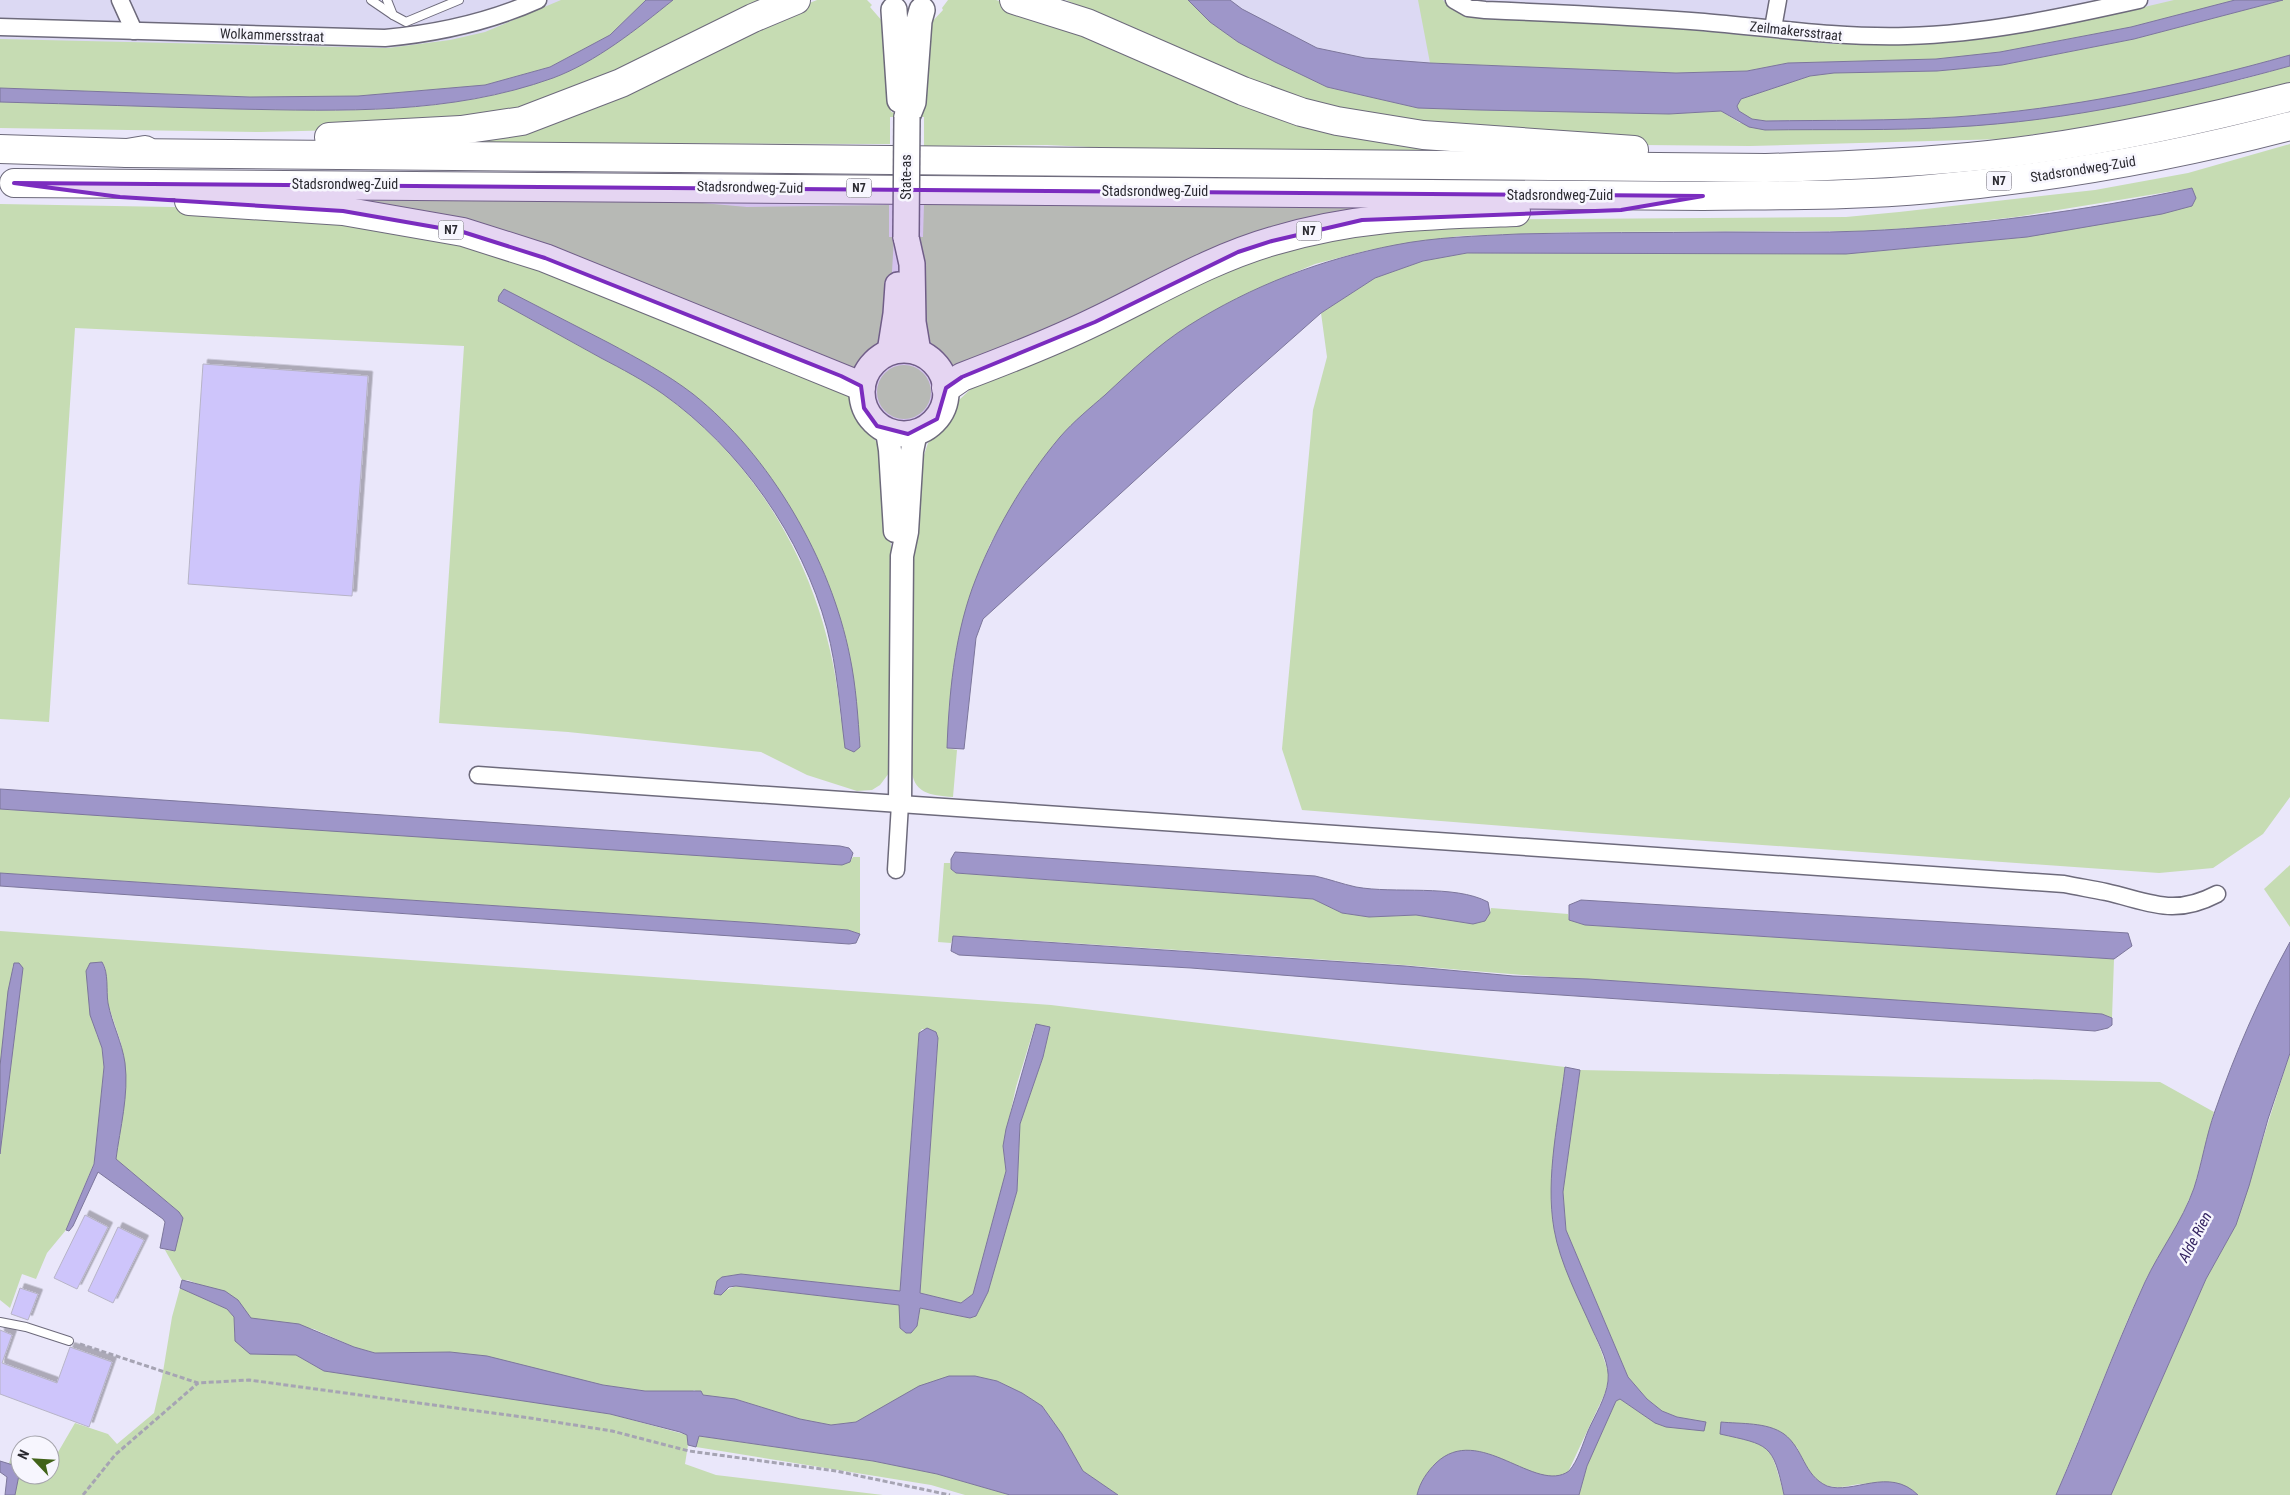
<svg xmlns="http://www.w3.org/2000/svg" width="2290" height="1495" font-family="'Roboto Condensed',sans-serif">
<defs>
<filter id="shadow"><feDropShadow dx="4.5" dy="-4.5" stdDeviation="0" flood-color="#0004"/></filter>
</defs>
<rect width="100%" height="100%" fill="#eae7fa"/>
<g fill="#dcd9f3">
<polygon points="0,0 657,0 615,37 0,95"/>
<polygon points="1206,0 2259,0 1999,59 1331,69"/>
</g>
<g fill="#c6dcb3" fill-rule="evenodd">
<polygon points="561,0 646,0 610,35 550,67 485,85 358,96 250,97 0,88 0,39 388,48 450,40 485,32"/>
<path d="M673 0H780L551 103 382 129 261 132 0 128V102C79 104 159 107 238 109 345 111 450 115 553 78 596 62 637 29 673 0Z"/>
<polygon points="817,0 867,0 872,5 870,7 883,22 891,112 895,113 895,117 890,117 890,144 474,143 474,135"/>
<polygon points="948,0 996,0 1009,4 1199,85 1510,154 1132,149 1047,145 924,146 924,117 919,117 930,24 943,10 942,8"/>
<polygon points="1066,0 1188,0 1210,22 1238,42 1275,62 1327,87 1370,97 1418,108 1479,110 1669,114 1721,111 1740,123 1955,127 2240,80 2290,66 2290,83 2192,108 2113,123 2003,139 1750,146 1644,145 1424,128 1288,101"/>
<path d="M1418 0H1443C1454 13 1467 17 1484 19L1640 25 1832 44 1908 45 1968 40 2031 30 2102 17 2174 0H2235L2131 27 2000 52 1936 59 1788 63 1747 71 1676 73 1430 63Z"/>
<path d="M2283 0H2290V55C2181 86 2068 109 1955 117 1892 121 1829 119 1766 121 1754 120 1741 119 1737 106L1741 99 1810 76 1834 73 1937 71 2002 65 2134 39Z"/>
<path d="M2290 144V797L2263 834 2213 868 2159 873 1592 833 1302 810 1282 749 1313 410 1327 357 1321 313 1375 278 1423 261 1467 253 1846 254 1924 247 2027 237 2192 188 2016 217 1926 227 1861 231 1575 232 1459 236 1369 250 1315 264 1291 274 1241 297 1027 480 990 544 971 592 955 655 949 705 947 748 957 750 953 797C929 795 913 794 911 766L914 537 923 458 928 443 945 427 959 400 974 386 1249 257 1429 220 1846 217 1899 212 2095 190 2188 173Z"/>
<polygon points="303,197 668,200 747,207 889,205 889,237 894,237 891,289 881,342 870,353 856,374 555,255"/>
<polygon points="1158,203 1358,206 1357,214 1092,317 950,369 941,358 943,356 931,343 925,329 918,237 923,237 924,204 1083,205"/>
<path d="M0 204 229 208 343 219 517 257 849 396 859 421 879 445 892 555 889 773 880 785 872 790 857 791 807 775 761 752 568 732 439 723 464 346 75 328 49 722 0 719ZM504 289 635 357 694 395 736 435 768 474 842 626 850 656 857 710 841 720C830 590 770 472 663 394 644 380 622 369 601 358 567 339 533 320 498 301Z"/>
<circle cx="904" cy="392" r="27"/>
<polygon points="0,809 850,862 853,857 860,857 860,934 848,930 757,923 0,873"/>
<path d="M944 863H950L951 869 956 873 1313 899 1342 913 1369 917 1416 915 1473 924 1490 913 1491 908 1568 914 1569 920 1585 925 2114 959 2112 1018 2102 1014 1588 979C1526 976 1464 970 1403 965 1255 955 1108 945 960 936L953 937 951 943 938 942Z"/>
<polygon points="2290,865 2290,927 2264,889"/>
<path d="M0 931 1051 1005 1565 1067 1553 1164 1551 1206 1554 1230 1564 1263 1600 1348 1608 1371V1381L1605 1393 1568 1472 1555 1478H1532L1478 1452 1418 1490 1417 1495H1118L1083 1471 1062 1434 1042 1406 1022 1393 997 1381 975 1376 878 1410 856 1422 831 1425 800 1419 735 1399 703 1395 694 1390 691 1393 645 1391 603 1385 450 1352 375 1353 354 1347 314 1329 257 1320 250 1318 238 1300 188 1280H182L165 1250 175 1251 179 1212 116 1159 126 1091 121 1043 108 1004 105 967 102 962 94 963 96 1033 102 1048 104 1067 94 1163 66 1230 47 1253 36 1279 22 1274 10 1308 0 1300V1154L23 968 13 965 0 1066ZM1035 1025 1050 1027 1043 1057 1020 1124 1017 1191 988 1292 976 1316 970 1318 920 1308 917 1326 900 1322V1305L736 1286 724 1291 714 1290 722 1277 741 1274 900 1291 919 1033 922 1029 936 1032 938 1038 920 1293 961 1303 973 1294 1006 1171 1003 1146 1016 1087Z"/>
<polygon points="2290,1053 2290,1495 2111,1495 2206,1279 2236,1225"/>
<path d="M1580 1070 2160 1082 2214 1112 2194 1188 2180 1220 2147 1277 2128 1319 2056 1495H1918L1914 1491C1899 1488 1883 1485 1867 1484 1858 1483 1849 1487 1840 1487 1815 1489 1805 1466 1797 1447L1721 1422 1720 1434C1773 1446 1770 1443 1784 1495H1579L1587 1466 1616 1401 1620 1399 1655 1423 1706 1422 1677 1417 1662 1411 1647 1399 1628 1377 1566 1230 1563 1192Z"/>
<polygon points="180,1288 227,1309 234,1317 234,1334 250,1354 296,1355 324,1371 610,1414 687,1435 688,1445 685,1464 716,1475 883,1495 15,1495 16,1469 9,1463 12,1455 20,1458 20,1475 50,1475 50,1466 75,1423 108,1434 117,1444 154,1413 162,1378 172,1317"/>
<polygon points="699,1436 873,1461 937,1474 1010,1495 965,1495 931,1485 696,1447"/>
</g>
<g fill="#9e96c9" stroke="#7c769b">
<path d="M646 0H673C637 29 596 62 553 78 450 115 342 111 235 109 156 107 78 104 0 102V88L250 97 358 96 485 85 550 67 610 35Z"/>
<path d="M1188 0H1230L1242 9 1317 48 1365 58 1430 63 1676 73 1747 71 1788 63 1936 59 2000 52 2131 27 2235 0H2283L2134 39 2002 65 1937 71 1834 73 1810 76 1741 99 1737 106 1739 111 1752 119 1766 121C1828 120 1892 121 1955 117 2068 109 2181 86 2290 55V66C2181 96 2068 121 1955 127 1892 131 1828 129 1765 130L1749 127 1721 111 1669 114 1479 110 1418 108 1370 97 1327 87 1275 62 1238 42 1210 22Z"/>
<path d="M2192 188 2196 198 2192 206 2162 214 2027 237 1846 254 1467 253 1423 261 1375 278 1321 313 1235 389 983 619 976 638 964 749 947 748C949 695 954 640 972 589 992 534 1023 481 1060 437 1074 421 1090 408 1105 395 1132 370 1158 345 1188 326 1251 286 1322 259 1395 245 1435 237 1477 236 1518 234 1587 232 1656 233 1725 232 1772 232 1818 233 1864 231 1974 226 2085 211 2192 188Z"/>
<path d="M504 289C539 307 574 325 609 343 637 358 667 374 693 394 770 455 831 560 850 657 856 686 858 717 860 747L854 752 845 748C840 708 837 668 827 629 802 536 740 449 663 394 643 380 622 369 601 358 567 339 532 320 498 301L499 296Z"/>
<polygon points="0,789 840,846 849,848 853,853 850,862 842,865 749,859 0,809"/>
<path d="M955 852 1315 876C1329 879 1342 884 1356 887 1394 894 1454 884 1488 902L1490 913 1485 921 1473 924 1416 915 1369 917 1342 913 1313 899 956 873 951 869V859Z"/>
<polygon points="0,873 757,923 848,930 860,934 856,943 849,944 0,886"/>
<polygon points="1581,900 2128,933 2132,946 2114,959 1585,925 1569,920 1569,905"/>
<polygon points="953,936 1405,966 1513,976 1588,979 2102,1014 2112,1018 2112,1025 2108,1028 2095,1031 1397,984 1191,968 959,955 951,951"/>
<path d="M2290 942V1053L2268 1119 2249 1186 2236 1225 2206 1279 2111 1495H2056C2087 1424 2113 1352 2145 1282 2160 1250 2182 1222 2194 1188 2202 1163 2206 1136 2215 1111 2235 1053 2260 996 2290 942Z"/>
<path d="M102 962C109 973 106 990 108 1003 112 1024 122 1042 125 1063 129 1095 120 1128 116 1159L179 1212 183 1218 175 1251 160 1248 165 1222 163 1219 98 1172 73 1226 69 1231 66 1230 94 1164 95 1155 104 1067 102 1048 90 1015 86 971 90 963Z"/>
<polygon points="14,963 19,963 23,968 0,1154 0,1066 8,991"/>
<polygon points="1036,1024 1050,1027 1043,1057 1020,1124 1017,1191 988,1292 976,1316 970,1318 920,1308 917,1326 911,1333 906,1333 900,1328 899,1305 736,1286 729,1287 721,1295 714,1294 717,1281 722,1277 741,1274 900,1291 919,1033 927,1028 936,1032 938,1038 920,1293 961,1303 973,1294 1006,1171 1003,1146 1006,1129"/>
<path d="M1565 1067 1580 1070 1563 1192 1566 1230 1628 1377 1647 1399 1662 1411 1677 1417 1706 1422 1704 1431 1666 1427 1655 1423 1620 1399 1616 1401 1587 1466 1579 1495H1417C1420 1482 1427 1472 1436 1463 1479 1422 1536 1495 1569 1471 1578 1461 1583 1443 1588 1431 1595 1415 1606 1398 1608 1381 1610 1365 1600 1346 1593 1331 1579 1299 1560 1264 1554 1229 1545 1177 1559 1119 1565 1067Z"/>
<polygon points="182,1280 225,1291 238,1300 251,1318 299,1324 354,1347 375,1353 450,1352 487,1356 603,1385 645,1391 701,1391 703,1395 735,1399 800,1419 831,1425 856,1422 919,1386 949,1376 975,1376 997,1381 1022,1393 1042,1406 1062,1434 1083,1471 1118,1495 1010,1495 937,1474 873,1461 699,1436 696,1447 688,1445 687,1435 680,1432 610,1414 324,1371 296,1355 250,1354 235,1341 234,1317 227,1309 180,1288"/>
<path d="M1721 1422C1741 1424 1767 1422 1784 1434 1804 1449 1803 1475 1827 1486 1853 1495 1889 1466 1918 1495H1784C1773 1443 1769 1445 1720 1434Z"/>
<polygon points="0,1461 13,1465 19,1475 15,1495 5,1495 7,1477 0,1472"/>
</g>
<g fill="#cec5fb" stroke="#b7b4c7" filter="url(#shadow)">
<polygon points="203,364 368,376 352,596 188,584"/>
<polygon points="85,1215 108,1227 77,1289 54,1278"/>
<polygon points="118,1227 144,1240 113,1303 88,1291"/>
<polygon points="20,1288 38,1294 28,1320 11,1314"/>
<polygon points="0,1330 12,1335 2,1363 57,1383 70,1347 112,1362 89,1427 0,1394"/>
</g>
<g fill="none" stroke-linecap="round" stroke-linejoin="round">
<g stroke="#6d6a7b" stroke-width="10">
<g id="lane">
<polyline points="371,0 393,15"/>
<polyline points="387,0 393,15 406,22 459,0"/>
<polyline points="0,1322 26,1327 69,1341"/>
</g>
</g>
<g stroke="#6d6a7b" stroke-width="19">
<g id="street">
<polyline points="120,0 134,31"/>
<path d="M1454 0 1468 8 1485 10C1558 13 1631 16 1704 22 1772 28 1839 38 1907 36 1985 34 2063 17 2139 0"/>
<path d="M0 27 385 38C439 33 489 22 538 0"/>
<polyline points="1773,28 1778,0"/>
<path d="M478 775 2064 884C2078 887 2092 889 2106 892 2150 902 2173 917 2217 894"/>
<polyline points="896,870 900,804"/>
</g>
</g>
<g stroke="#6d6a7b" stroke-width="25">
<g id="secondary">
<polyline points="887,431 890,450 895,531"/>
<polyline points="900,804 902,556 907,532 912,451 916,432"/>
</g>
</g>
<g stroke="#6d6a7b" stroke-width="28">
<g id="primary">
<polyline points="894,10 900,100"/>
<polyline points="907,117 913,102 919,21 922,10"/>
<polyline points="906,237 912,264 913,322 918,352"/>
<circle cx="904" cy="392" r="42"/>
<polyline points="890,352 896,314 898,285"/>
</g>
</g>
<g stroke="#6d6a7b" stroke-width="30">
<g id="highway">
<polyline points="1014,0 1087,23 1243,91 1301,112 1337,121 1423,135 1634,150"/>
<polyline points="329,137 461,130 522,121 621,83 753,18 796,0"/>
<polyline points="0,149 127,153 145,150"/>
<path d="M127 153 1766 168C1841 166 1915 163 1989 155 2091 144 2192 122 2290 97"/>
<path d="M14 183 1703 196C1779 195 1855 196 1930 189 2051 178 2172 157 2290 126"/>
<polyline points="189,201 343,211 463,232 545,258 861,386"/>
<path d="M946 388 962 377C1007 360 1051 343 1094 322 1153 294 1210 259 1273 241 1356 216 1430 215 1516 212"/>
</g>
</g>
<g stroke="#a6a4b3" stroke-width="3" stroke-dasharray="5 2.5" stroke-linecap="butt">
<polyline points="80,1344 198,1383 249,1380 530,1418 612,1431 689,1451 836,1471 950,1495"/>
<polyline points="83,1495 115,1455 198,1383"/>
</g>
<use href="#lane" stroke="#fff" stroke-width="8"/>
<use href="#street" stroke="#fff" stroke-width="16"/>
<use href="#secondary" stroke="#fff" stroke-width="22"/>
<use href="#primary" stroke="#fff" stroke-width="25"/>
<use href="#highway" stroke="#fff" stroke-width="28"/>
<g stroke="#6d6a7b" stroke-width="28" stroke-linecap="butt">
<polyline id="primary-bridge" points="906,237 907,117"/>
</g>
<use href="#primary-bridge" stroke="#fff" stroke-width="25"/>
</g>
<path fill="#7b2cbf" fill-opacity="0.2" stroke="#7b2cbf" stroke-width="4" stroke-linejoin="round" d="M14 183 1703 196 1621 210 1362 220 1272 241 1238 252 1095 322 962 377 946 388 937 419 908 434 877 426 864 408 861 386 841 376 545 258 463 232 343 211 120 197Z"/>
<g text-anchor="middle" stroke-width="5" stroke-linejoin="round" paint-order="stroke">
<g fill="#f7f6fe" stroke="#68676e" stroke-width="1">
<rect x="1986.5" y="171.5" width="25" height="19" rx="4"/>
<rect x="846.5" y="178.5" width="25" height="19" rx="4"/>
<rect x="438.5" y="220.5" width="25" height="19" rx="4"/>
<rect x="1296.5" y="221.5" width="25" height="19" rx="4"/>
</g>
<g font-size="12" font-weight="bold" fill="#2b2a31">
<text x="1999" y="185">N7</text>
<text x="859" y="192">N7</text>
<text x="451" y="234">N7</text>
<text x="1309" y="235">N7</text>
</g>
<g font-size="14" fill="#2b2a31" stroke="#f7f6fe">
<text transform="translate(1796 31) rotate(6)" y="5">Zeilmakersstraat</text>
<text transform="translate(272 35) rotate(2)" y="5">Wolkammersstraat</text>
<text transform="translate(2083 169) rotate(-9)" y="5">Stadsrondweg-Zuid</text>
<text transform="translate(906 177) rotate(-90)" y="5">State-as</text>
<text x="345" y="189">Stadsrondweg-Zuid</text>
<text transform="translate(750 187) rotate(1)" y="5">Stadsrondweg-Zuid</text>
<text x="1155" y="196">Stadsrondweg-Zuid</text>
<text x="1560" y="200">Stadsrondweg-Zuid</text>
</g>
<g font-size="15" font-style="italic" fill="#352462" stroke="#f7f6fe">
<text transform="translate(2195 1237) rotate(-62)" y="5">Alde Rien</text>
</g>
</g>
<g transform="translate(35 1460) rotate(295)"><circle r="24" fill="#f7f6fe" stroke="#a5a4ac"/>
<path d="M0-4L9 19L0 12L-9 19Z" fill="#42631a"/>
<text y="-8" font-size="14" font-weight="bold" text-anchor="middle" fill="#2b2a31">N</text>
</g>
</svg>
